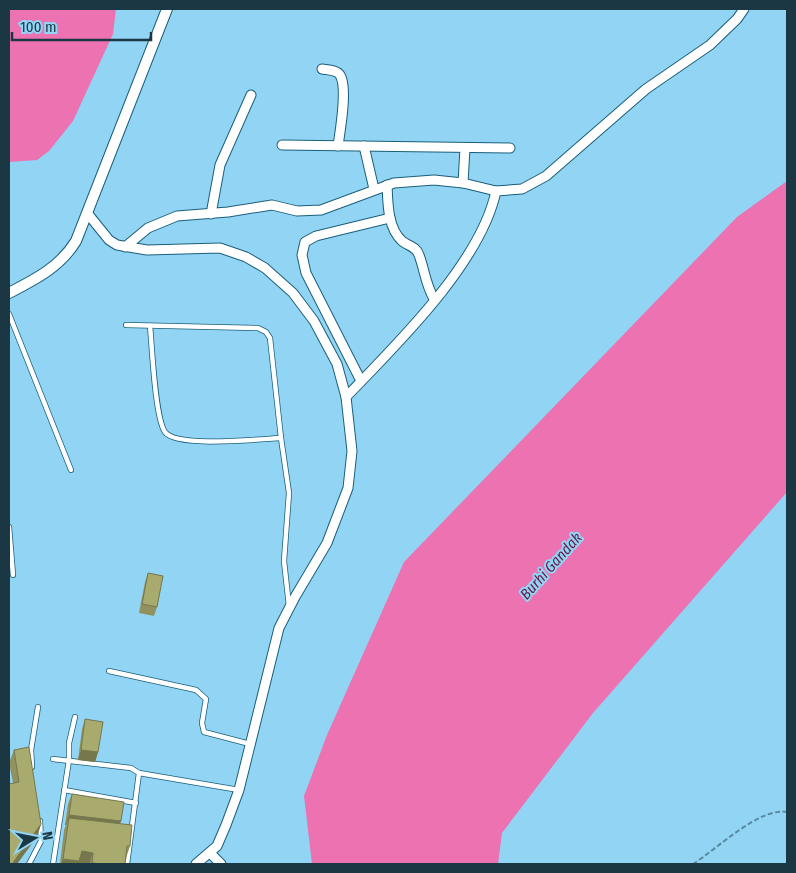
<svg xmlns="http://www.w3.org/2000/svg" width="796" height="873" font-family="'Fira Sans Condensed',sans-serif">
<rect width="100%" height="100%" fill="#92d4f3"/>
<g fill="#ec72b2">
<polygon points="9,9 116,9 113,34 73,121 49,151 37,160 9,162"/>
<polygon points="787,181 787,492 593,713 502,833 498,864 312,864 304,796 327,735 404,562 737,217"/>
</g>
<g fill="none" stroke-linecap="round" stroke-linejoin="round">
<g stroke="#195f7b" stroke-width="6">
<g id="service">
<polyline points="9,314 71,470"/>
<polyline points="126,325 258,328 266,332 270,338 281,438 289,493 284,561 289,606"/>
<path d="M150 326C152 346 155 418 165 432 176 448 260 439 281 438"/>
<polyline points="9,527 13,575"/>
<polyline points="109,671 196,690 206,699 202,723 204,732 250,744"/>
<polyline points="53,759 131,768 139,773 127,864"/>
<polyline points="32,767 31,750 38,707"/>
<polyline points="139,773 239,790"/>
<polyline points="64,790 136,803"/>
<polyline points="29,864 41,841 40,821"/>
<polyline points="53,864 69,760 69,743 75,717"/>
</g>
</g>
<g stroke="#195f7b" stroke-width="11">
<g id="minor">
<path d="M322 69C328 70 337 70 340 75 348 88 340 131 338 146"/>
<polyline points="282,145 510,148"/>
<polyline points="364,146 374,189"/>
<polyline points="463,183 465,148"/>
<path d="M387 185C388 202 387 227 402 241 408 246 416 246 419 255 425 271 425 283 434 299"/>
<polyline points="88,214 109,240 117,245 147,250 220,248 246,257 265,268 293,293 314,321 337,364 346,397 352,451 348,488 327,543 295,597 279,628 239,790 226,825 217,846 196,864"/>
<polyline points="211,214 220,165 251,95"/>
<polyline points="125,247 148,228 177,216 228,212 272,205 297,211 321,210 394,183 434,180 463,183 496,191 522,189 546,176 646,89 710,45 737,19 744,9"/>
<polyline points="361,381 306,273 302,255 305,242 316,236 390,218"/>
<path d="M346 397C396 345 481 263 496 191"/>
<polyline points="211,854 221,864"/>
</g>
</g>
<g stroke="#195f7b" stroke-width="12">
<path id="tertiary" d="M9 293C36 279 60 267 76 241L167 9"/>
</g>
<path stroke="#5a89a0" stroke-width="2" stroke-dasharray="5 2.5" stroke-linecap="butt" d="M693 864C716 850 759 807 787 812"/>
<use href="#service" stroke="#fff" stroke-width="4.5"/>
<use href="#minor" stroke="#fff" stroke-width="9"/>
<use href="#tertiary" stroke="#fff" stroke-width="10"/>
</g>
<g fill="#91925f">
<polygon points="148,573 157,607 154,616 139,613 145,582"/>
<polygon points="85,719 98,752 95,762 78,760 82,729"/>
<polygon points="14,750 41,824 37,837 9,864 9,784 13,783 9,763"/>
<polygon points="72,794 121,821 120,824 130,846 127,855 125,864 60,864 64,830 66,825 65,825 68,804"/>
</g>
<g fill="#76774d">
<polygon points="81,750 98,752 95,762 78,760"/>
<polygon points="69,815 121,821 117,831 69,818 66,825 65,825"/>
<polygon points="41,824 37,837 17,864 12,864"/>
<polygon points="82,851 93,853 89,864 61,864 63,859"/>
</g>
<g fill="#a9aa6e" stroke="#76774d">
<polygon points="148,573 163,576 157,607 142,604"/>
<polygon points="85,719 103,722 98,752 81,750"/>
<polygon points="29,747 41,824 12,864 9,864 9,784 19,782 14,750"/>
<polygon points="72,794 124,802 121,821 69,815"/>
<polygon points="69,818 132,825 130,846 127,846 125,864 101,864 92,863 93,853 82,851 79,861 63,859"/>
</g>
<g text-anchor="middle" stroke-width="4" stroke-linejoin="round" paint-order="stroke">
<g font-size="15" font-style="italic" fill="#671c47" stroke="#92d4f3">
<text transform="translate(551 566) rotate(-48)" y="5">Burhi Gandak</text>
</g>
</g>
<rect width="796" height="873" fill="none" stroke="#1c3744" stroke-width="20"/>
<g transform="translate(35 838) rotate(80)" stroke="#92d4f3" stroke-width="4" paint-order="stroke">
<path d="M0-4L9 19L0 12L-9 19Z" fill="#1c3744"/>
<text y="-8" font-size="14" font-weight="bold" text-anchor="middle" fill="#1c3744">N</text>
</g>
<path d="M12 32v8h139v-8" fill="none" stroke="#1c3744" stroke-width="2.5"/>
<text x="20" y="32" font-size="15" fill="#1c3744" stroke="#92d4f3" stroke-width="4" paint-order="stroke">100 m</text>
</svg>
